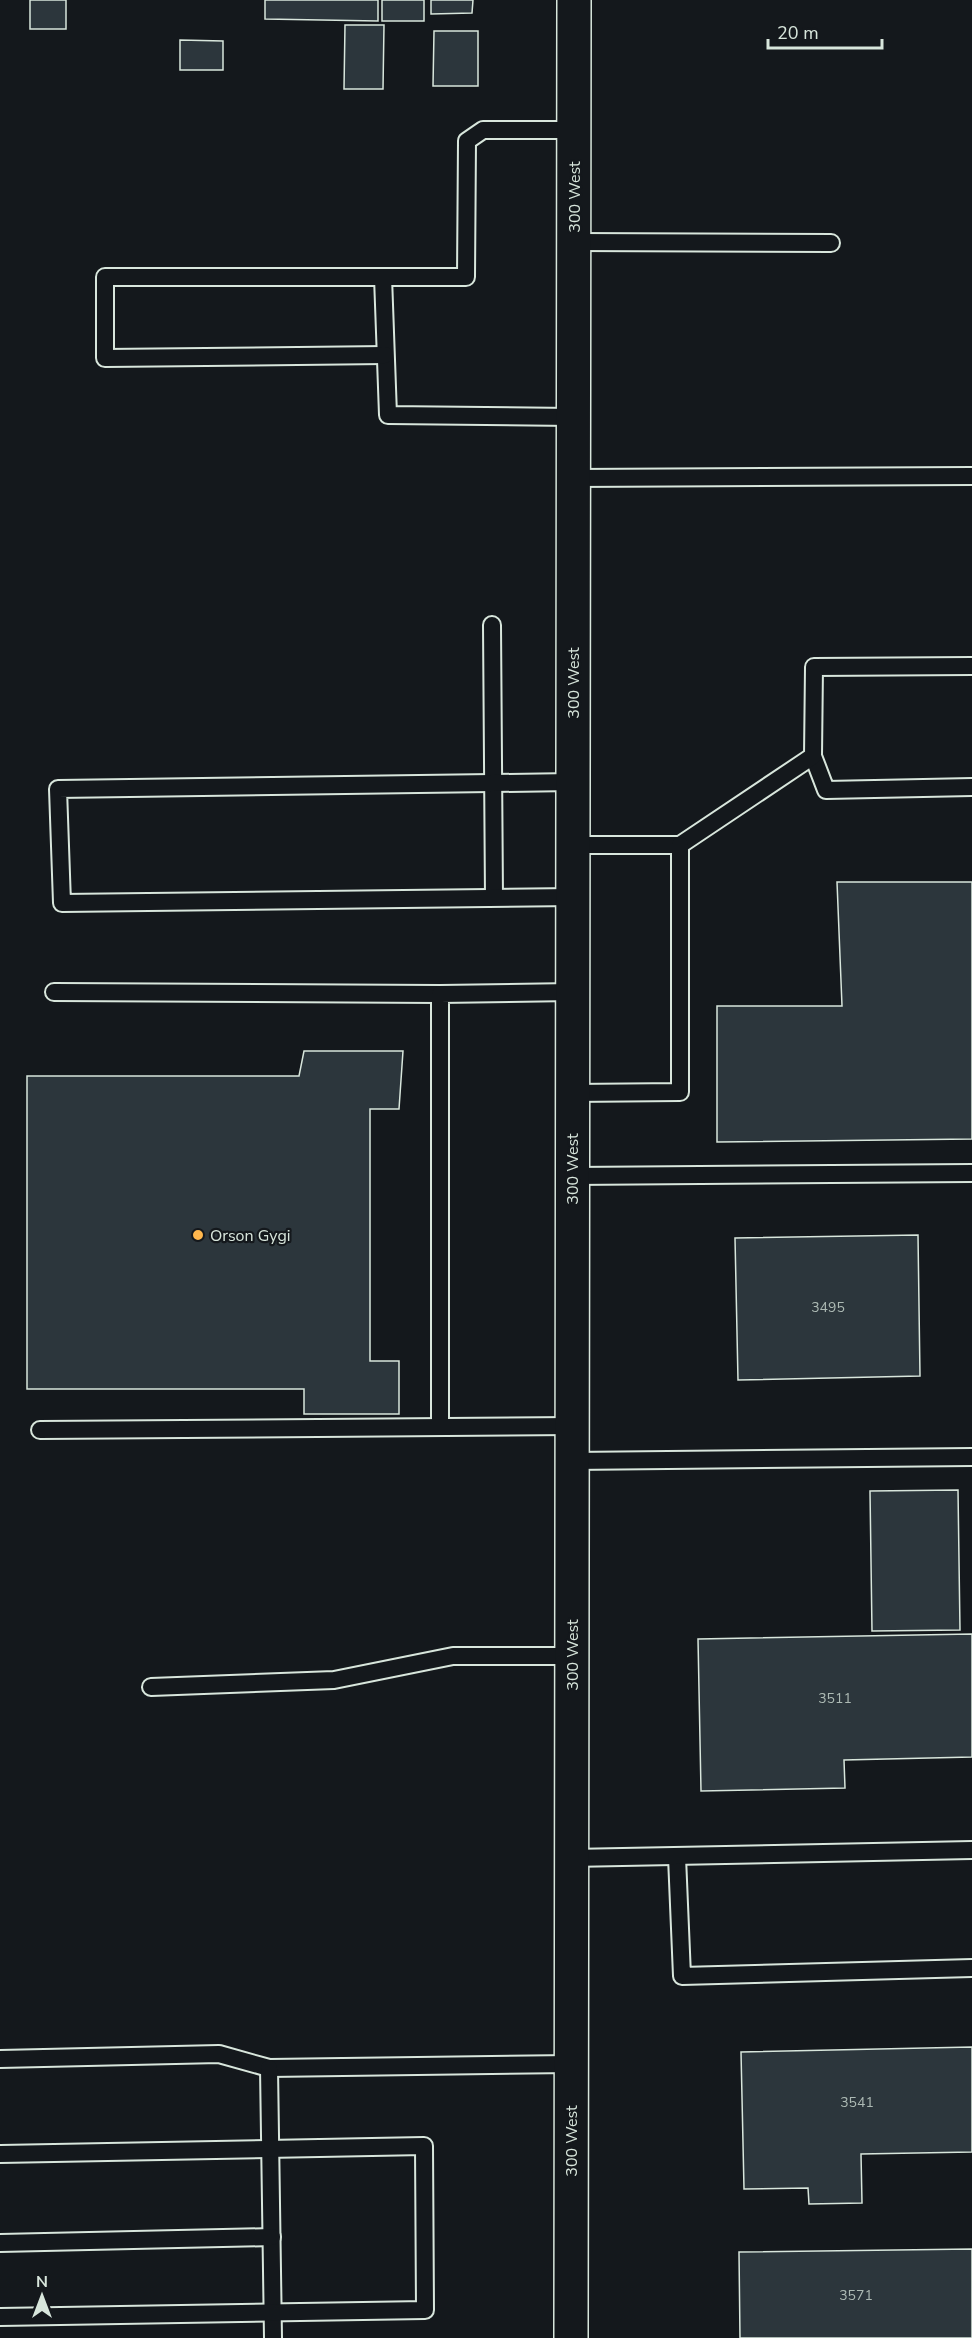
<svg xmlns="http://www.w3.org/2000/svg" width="972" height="2338" font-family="'Nunito Sans',sans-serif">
<rect width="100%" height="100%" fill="#14181c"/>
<g fill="#2c363c" stroke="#d8e6dc" stroke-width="1.5">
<rect x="30" y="0" width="36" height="29"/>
<polygon points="265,0 378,0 378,21 265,19"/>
<rect x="382" y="0" width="42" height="21"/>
<polygon points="431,0 473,0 472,13 431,14"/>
<polygon points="345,25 384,25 383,89 344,89"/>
<polygon points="434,31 478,31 478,86 433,86"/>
<polygon points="180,40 223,41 223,70 180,70"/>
<polygon points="837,882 972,882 972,1139 717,1142 717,1006 842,1006"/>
<polygon points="304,1051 403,1051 399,1109 370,1109 370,1361 399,1361 399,1414 304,1414 304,1389 27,1389 27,1076 299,1076"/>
<polygon points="918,1235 920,1376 738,1380 735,1238"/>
<polygon points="958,1490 960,1630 872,1631 870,1491"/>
<polygon points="972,1634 972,1757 844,1760 845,1788 701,1791 698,1639"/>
<polygon points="972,2047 972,2152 861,2154 862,2203 809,2204 808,2188 744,2189 741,2052"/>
<polygon points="972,2249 972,2338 740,2338 739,2252"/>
</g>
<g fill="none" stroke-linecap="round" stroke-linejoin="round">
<g stroke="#d8e6dc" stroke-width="20">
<g id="lane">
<polyline points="574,242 831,243"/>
<polyline points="383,277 388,415 573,417"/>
<polyline points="385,355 105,358 105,277 466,277 467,141 483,130 574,130"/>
<polyline points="573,478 972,476"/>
<polyline points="492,625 494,897"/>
<polyline points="813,756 826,790 972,787"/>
<polyline points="573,782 58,789 62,903 573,897"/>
<polyline points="573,845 680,845 813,756 814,667 972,666"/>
<polyline points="54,992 440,994"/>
<polyline points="572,1093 680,1092 680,845"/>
<polyline points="572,1176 972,1173"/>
<polyline points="440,1427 440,994 573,992"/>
<polyline points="40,1430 572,1426"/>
<polyline points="572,1461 972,1457"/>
<polyline points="151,1687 334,1680 453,1656 572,1656"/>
<polyline points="677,1857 682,1976 972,1968"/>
<polyline points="571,1858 972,1850"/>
<polyline points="0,2059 219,2054 269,2068 571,2064"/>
<polyline points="269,2068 273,2338"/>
<polyline points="0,2154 424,2146 425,2310 0,2317"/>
<polyline points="0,2243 272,2237"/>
</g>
</g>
<g stroke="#d8e6dc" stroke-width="36">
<polyline id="secondary" points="571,2338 574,0"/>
</g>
<use href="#lane" stroke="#14181c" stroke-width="16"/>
<use href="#secondary" stroke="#14181c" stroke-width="33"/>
</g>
<circle fill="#ffb74d" stroke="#14181c" stroke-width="2" cx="198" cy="1235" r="6"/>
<g text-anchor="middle" stroke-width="4.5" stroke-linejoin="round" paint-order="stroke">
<g font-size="14" fill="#adbab4">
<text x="828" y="1312">3495</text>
<text x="835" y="1703">3511</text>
<text x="857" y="2107">3541</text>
<text x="856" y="2300">3571</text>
</g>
<g font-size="16" fill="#d8e6dc" stroke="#14181c">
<text transform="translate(574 197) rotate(-90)" y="6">300 West</text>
<text transform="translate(573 683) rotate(-90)" y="6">300 West</text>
<text transform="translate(572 1169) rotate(-90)" y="6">300 West</text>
<text transform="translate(572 1655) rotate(-90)" y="6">300 West</text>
<text transform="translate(571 2141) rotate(-90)" y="6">300 West</text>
</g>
<g font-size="16" fill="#d8e6dc" stroke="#14181c" text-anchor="start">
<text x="210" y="1241">Orson Gygi</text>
</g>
</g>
<g transform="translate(42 2296)" stroke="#14181c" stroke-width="4.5" paint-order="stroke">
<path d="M0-4.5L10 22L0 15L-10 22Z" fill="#d8e6dc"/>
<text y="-9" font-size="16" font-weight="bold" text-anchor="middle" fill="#d8e6dc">N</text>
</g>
<path d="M768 39v9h114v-9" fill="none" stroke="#d8e6dc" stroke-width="3"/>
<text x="777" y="39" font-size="18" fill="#d8e6dc" stroke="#14181c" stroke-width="4.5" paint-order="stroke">20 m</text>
</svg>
